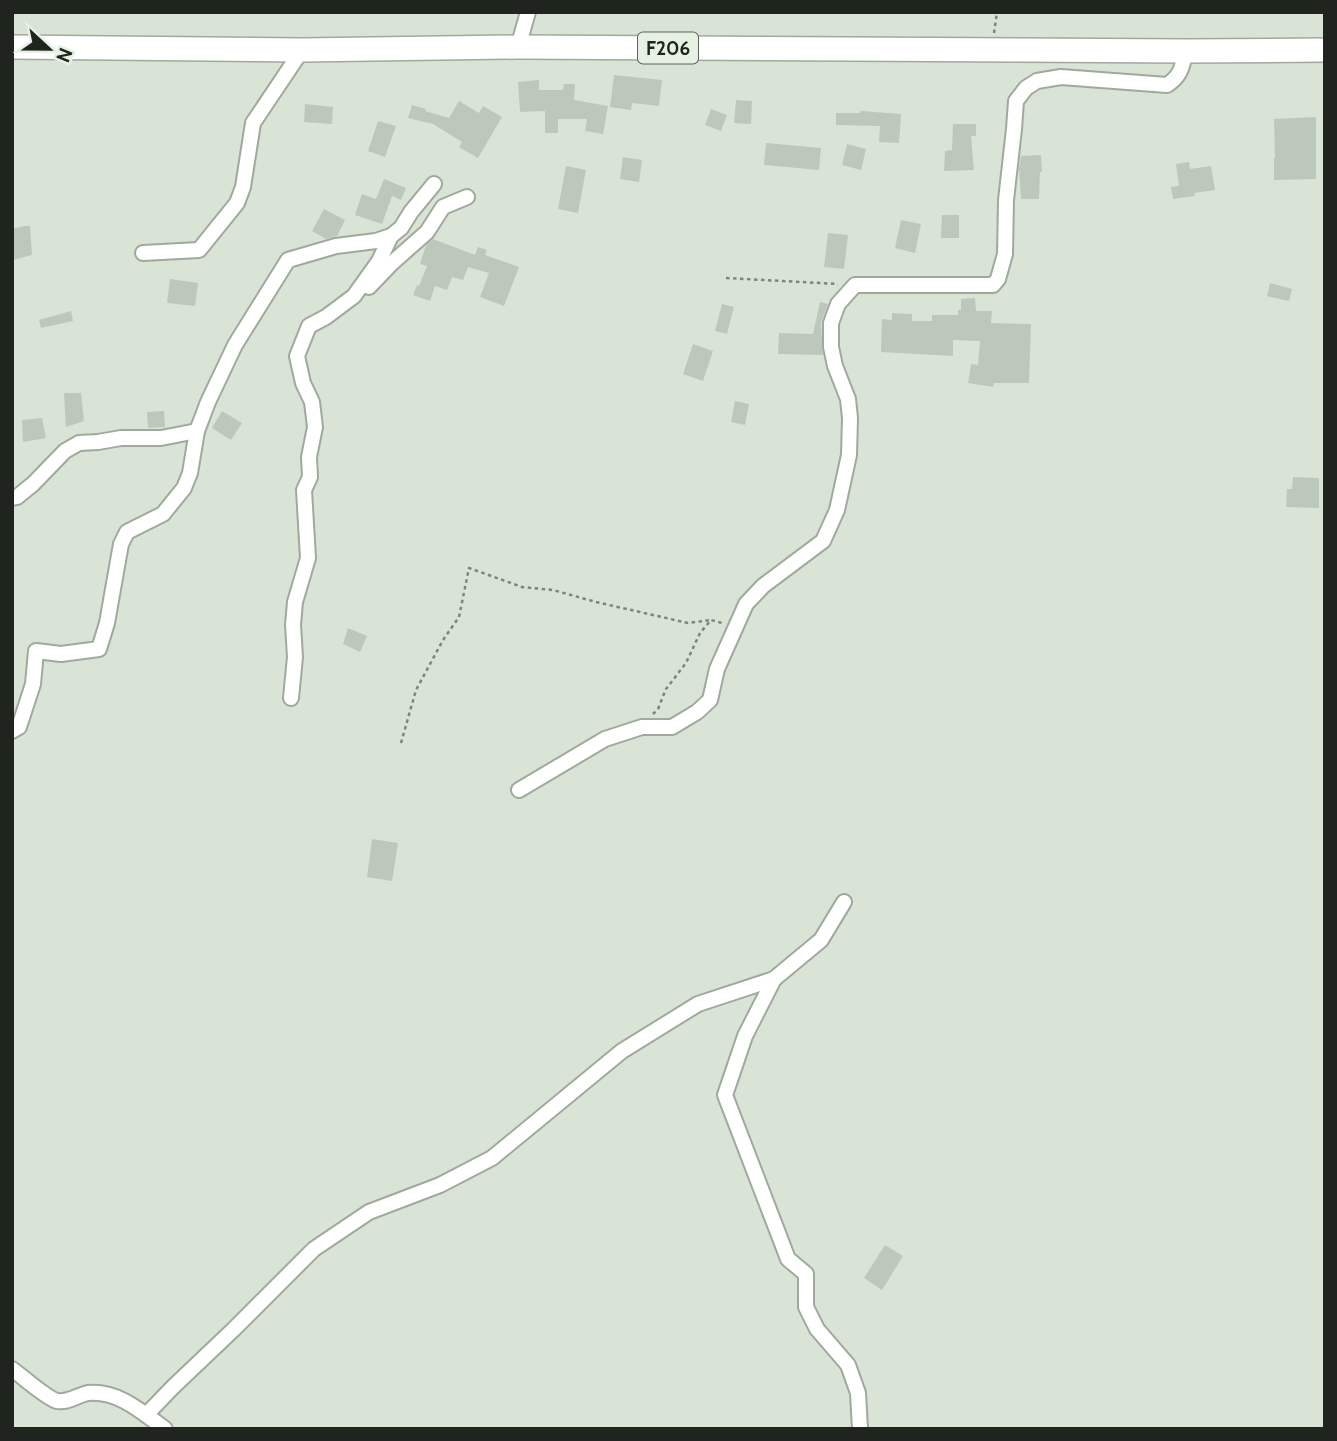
<svg xmlns="http://www.w3.org/2000/svg" width="1337" height="1441" font-family="Cabin,sans-serif">
<rect width="100%" height="100%" fill="#d9e4d7"/>
<g fill="#bdc8bc">
<polygon points="614,75 662,80 659,106 632,103 631,110 610,107"/>
<polygon points="539,80 539,90 563,90 564,84 575,84 574,100 608,106 603,134 585,131 587,119 558,119 558,133 545,133 545,111 520,112 518,82"/>
<polygon points="736,100 752,101 751,124 734,123"/>
<polygon points="459,101 479,113 483,106 502,117 478,158 459,147 462,142 433,124 408,118 412,105 426,109 425,111 449,118"/>
<polygon points="305,104 333,107 332,124 304,122"/>
<polygon points="711,109 727,115 721,131 705,125"/>
<polygon points="861,111 901,114 899,143 879,142 880,126 836,125 836,113 860,113"/>
<polygon points="1316,117 1316,179 1274,180 1274,158 1275,158 1274,119"/>
<polygon points="378,121 396,126 385,157 368,151"/>
<polygon points="953,124 976,124 976,136 971,136 974,170 944,171 945,151 952,150"/>
<polygon points="766,143 821,148 819,170 764,165"/>
<polygon points="847,144 866,149 861,170 842,165"/>
<polygon points="1041,155 1042,172 1040,172 1039,199 1021,199 1019,169 1021,156"/>
<polygon points="623,157 642,160 639,182 620,179"/>
<polygon points="1189,162 1190,169 1211,166 1215,190 1194,193 1195,196 1173,199 1171,187 1179,186 1176,164"/>
<polygon points="566,166 586,170 578,213 558,209"/>
<polygon points="384,179 406,188 401,200 392,196 382,224 355,215 362,194 376,199"/>
<polygon points="324,209 345,220 337,236 326,239 312,231"/>
<polygon points="942,215 959,215 959,238 941,238"/>
<polygon points="901,220 921,224 915,253 895,248"/>
<polygon points="24,226 30,226 32,255 13,260 12,229"/>
<polygon points="828,233 848,235 844,269 824,267"/>
<polygon points="433,239 475,255 478,247 487,250 485,255 519,267 504,306 480,297 489,273 468,267 463,280 452,277 447,290 435,286 430,301 413,295 417,285 419,286 427,266 420,264 426,245"/>
<polygon points="170,279 198,283 195,306 167,303"/>
<polygon points="1270,283 1292,289 1289,301 1267,296"/>
<polygon points="975,298 976,311 992,311 991,323 1031,324 1029,383 994,383 993,387 968,383 971,364 978,365 980,341 953,340 953,356 881,352 882,319 892,320 892,313 912,314 912,321 932,321 932,315 958,315 958,310 961,310 961,299"/>
<polygon points="820,302 828,304 821,323 823,355 778,354 779,333 813,334"/>
<polygon points="722,304 734,307 727,334 715,331"/>
<polygon points="71,311 73,321 41,328 39,320"/>
<polygon points="693,344 713,351 703,381 683,374"/>
<polygon points="64,393 81,393 84,421 66,427"/>
<polygon points="735,401 749,404 745,425 731,422"/>
<polygon points="164,411 165,427 148,428 147,412"/>
<polygon points="222,411 242,423 231,440 212,428"/>
<polygon points="42,418 46,438 23,442 22,420"/>
<polygon points="1293,477 1319,478 1319,508 1286,507 1287,489 1292,489"/>
<polygon points="348,628 367,636 360,652 343,644"/>
<polygon points="372,839 398,843 392,881 367,877"/>
<polygon points="885,1245 903,1256 882,1290 864,1278"/>
</g>
<g fill="none" stroke-linecap="round" stroke-linejoin="round">
<g stroke="#9faa9d" stroke-width="18">
<g id="minor">
<polyline points="518,47 528,12"/>
<polyline points="143,253 199,250 237,203 243,187 253,123 302,50"/>
<polyline points="369,287 392,263 427,232 443,207 467,197"/>
<polyline points="12,498 17,497 33,484 65,451 79,443 98,442 121,438 161,438 197,431"/>
<polyline points="291,698 295,657 293,625 295,602 308,558 304,490 310,477 309,457 315,427 312,402 303,383 297,356 309,326 326,317 354,296 379,261 391,236 401,228 411,212 434,184"/>
<polyline points="12,731 19,727 33,684 36,651 61,654 99,649 107,623 121,544 127,532 163,514 184,488 190,473 197,431 208,402 235,345 288,260 336,246 376,241 391,236"/>
<path d="M519 790 605 739 642 727H672L697 712 710 700 717 669 746 604 763 586 823 541 837 510 849 455 850 418 848 399 835 366 831 347V323L838 304 855 285H993L998 279 1005 254 1006 200 1014 129 1016 101 1026 88 1037 81 1061 77 1167 85C1181 76 1182 67 1186 51"/>
<polyline points="774,979 745,1036 725,1095 788,1259 806,1274 806,1307 817,1329 848,1365 858,1393 860,1429"/>
<path d="M12 1369C22 1376 46 1398 57 1401 68 1403 78 1395 88 1393 118 1390 142 1412 165 1429"/>
<polyline points="146,1415 173,1387 234,1329 314,1249 369,1212 440,1185 492,1158 622,1051 698,1004 774,979 821,940 844,902"/>
</g>
</g>
<g stroke="#9faa9d" stroke-width="26">
<polyline id="primary" points="12,47 302,50 518,47 1186,51 1325,50"/>
</g>
<g stroke="#7d857c" stroke-width="2.5" stroke-dasharray="3.5 3.5" stroke-linecap="butt">
<polyline points="994,33 997,12"/>
<polyline points="726,278 838,284"/>
<polyline points="653,714 658,709 666,689 686,663 700,633 711,620 722,623"/>
<polyline points="401,743 416,690 443,640 459,617 469,568 522,587 553,590 596,602 688,623 711,620"/>
</g>
<use href="#minor" stroke="#fff" stroke-width="14"/>
<use href="#primary" stroke="#fff" stroke-width="23"/>
</g>
<g text-anchor="middle" stroke-width="5" stroke-linejoin="round" paint-order="stroke">
<rect fill="#e6f1e4" stroke="#5b625a" stroke-width="2" x="638" y="32.5" width="60" height="31" rx="5"/>
<g font-size="19" font-weight="bold" fill="#20241f">
<text x="668" y="55">F206</text>
</g>
</g>
<rect width="1337" height="1441" fill="none" stroke="#20241f" stroke-width="28"/>
<g transform="translate(49 49) rotate(112)" stroke="#e6f1e4" stroke-width="5" paint-order="stroke">
<path d="M0-5L12 26L0 18L-12 26Z" fill="#20241f"/>
<text y="-10" font-size="19" font-weight="bold" text-anchor="middle" fill="#20241f">N</text>
</g>
</svg>
